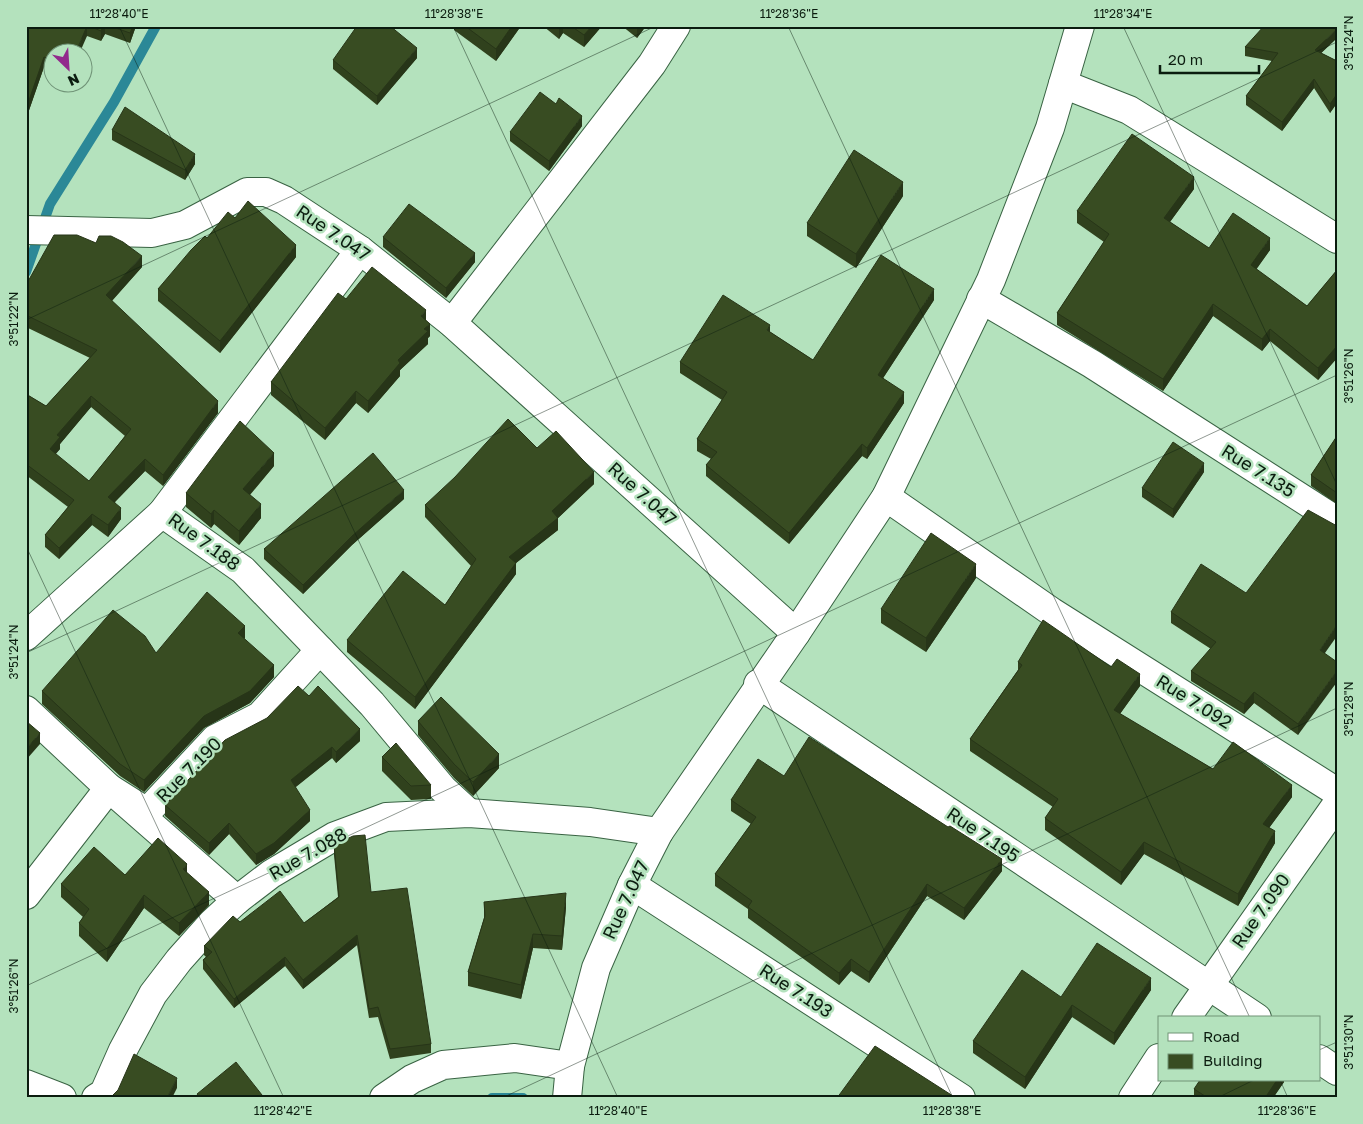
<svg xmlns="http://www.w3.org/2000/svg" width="1363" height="1124" font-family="'Golos Text',sans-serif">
<rect width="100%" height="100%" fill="#b4e2bd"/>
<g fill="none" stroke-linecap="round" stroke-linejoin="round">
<g stroke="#2b8897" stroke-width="10">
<polyline points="26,272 50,204 114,102 156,26"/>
<polyline points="492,1098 523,1098"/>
</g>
<g stroke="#396343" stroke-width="30">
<g id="street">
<polyline points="1063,84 1129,110 1337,239"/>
<polyline points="26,230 152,233 185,225 247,192 266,192 284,200 360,250 452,323 796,633 659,832 632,885 596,968 570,1066 567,1098"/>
<polyline points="360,250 162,513 243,570 372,704 443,789 469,813"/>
<polyline points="981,299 1092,364 1337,521"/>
<polyline points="452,323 652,64 676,26"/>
<polyline points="886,497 1052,612 1337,792"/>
<polyline points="796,633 886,497 991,280 1050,128 1080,26"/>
<polyline points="26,636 162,513"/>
<polyline points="758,684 1257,1018"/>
<polyline points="26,710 109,788 237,900"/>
<polyline points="632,885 961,1098"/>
<polyline points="26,895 109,788 147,812 215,739 260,716 320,650"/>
<polyline points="1186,1018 1337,804"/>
<polyline points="1319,1059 1337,1071"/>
<polyline points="26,1084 62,1098"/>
<polyline points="96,1098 104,1093 123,1050 153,994 179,960 212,923 237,900 271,874 335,836 386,817 469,813 590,822 659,832"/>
<polyline points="384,1098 412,1079 443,1065 515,1058 570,1066"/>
<polyline points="1133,1098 1159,1058"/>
</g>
</g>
<use href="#street" stroke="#fff" stroke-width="28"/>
</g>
<g fill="#30411d" fill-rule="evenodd">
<polygon points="26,26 136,26 130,43 105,34 101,41 87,36 52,52 52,70 44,67 26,119"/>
<polygon points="454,26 521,26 496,61 454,30"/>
<polygon points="543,26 602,26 584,47 563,33 559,39"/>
<polygon points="622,26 646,26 637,38"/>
<polygon points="1337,38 1321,53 1337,61 1337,103 1330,113 1314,88 1282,131 1246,105 1246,96 1272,61 1245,56 1245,47"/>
<polygon points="417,58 377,105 333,69 333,60"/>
<polygon points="582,126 549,171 510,141 510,132"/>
<polygon points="112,130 195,164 185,180 112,140"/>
<polygon points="1194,189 1170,222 1209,248 1270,250 1256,269 1307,306 1337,270 1337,358 1318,380 1270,341 1262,351 1213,316 1163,391 1057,325 1057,313 1104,242 1077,223 1077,211"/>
<polygon points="903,196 856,268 807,236 807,223"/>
<polygon points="235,218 296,257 220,353 158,301 158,289 207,238"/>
<polygon points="383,237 475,262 446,298 383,247"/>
<path d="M142 267 112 301 218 413 163 486 145 471 115 502 121 519 108 537 92 525 59 559 45 547V535L68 507 26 475V394L46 406 90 358 26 327V285ZM91 407 125 436 89 481 55 454 60 449V444Z"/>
<polygon points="346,299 426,320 430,336 428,338 428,344 400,370 400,376 368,413 356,403 325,440 271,395 271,382"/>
<polygon points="934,300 883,378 904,403 867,459 862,456 789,544 706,476 706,465 711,459 697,451 697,439 722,400 680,373 680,362 770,332 813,360"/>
<polygon points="1337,436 1337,504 1311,486 1311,475"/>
<polygon points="537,448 594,484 558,518 558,530 516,563 516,574 415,709 347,652 347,640 445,605 471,566 425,517 425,505"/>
<polygon points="274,466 250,495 261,518 239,545 214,524 211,528 186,507 186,493"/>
<polygon points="1204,472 1173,518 1142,497 1142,488"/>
<polygon points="404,499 352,545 303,594 264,559 264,549"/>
<polygon points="976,578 926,652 881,623 881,609"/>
<polygon points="1171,612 1325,653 1298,735 1254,703 1244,714 1191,681 1191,671 1211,649 1171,623"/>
<polygon points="245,638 244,639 274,677 250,703 204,728 144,792 120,776 42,704 42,691 156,653"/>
<polygon points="1018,662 1111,667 1140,686 1120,714 1213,769 1292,797 1269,828 1275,843 1238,906 1144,854 1121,885 1045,830 1045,818 1053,807 970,751 970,739 1018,670"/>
<polygon points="418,721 499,768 473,796 454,778 418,735"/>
<polygon points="225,740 360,741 336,763 332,758 295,787 310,821 274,854 256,865 229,834 209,855 165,816 165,805"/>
<polygon points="382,757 431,785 431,799 411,800 382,771"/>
<polygon points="784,776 1002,871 964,920 927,896 869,983 851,971 839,985 748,918 748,909 715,886 715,874 751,824 731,811 731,800"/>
<polygon points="334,845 371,892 431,1044 431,1053 390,1059 378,1017 369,1018 357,945 303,989 285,966 234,1008 203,969 203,960 206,957 204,955 204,946 240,922 304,923 338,897 334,855"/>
<polygon points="187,873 209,905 179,936 144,908 107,962 79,936 79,923 83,917 61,897 61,884 125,875"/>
<polygon points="484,902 566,907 562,950 533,948 521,999 468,986 468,972 484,918"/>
<polygon points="1151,990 1114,1045 1072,1017 1025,1089 973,1053 973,1041 1061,997"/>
<polygon points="1284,1080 1284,1082 1273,1098 1194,1098 1194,1089"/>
</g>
<g fill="#273518">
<polygon points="87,26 87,36 80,52 76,52"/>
<polygon points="103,26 105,26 105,34 101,41 101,31"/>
<polygon points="133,26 136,26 130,43 130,33"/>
<polygon points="512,26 521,26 496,61 496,49"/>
<polygon points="560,26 563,26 563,33 559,39 559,27"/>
<polygon points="592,26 602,26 584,47 584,35"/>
<polygon points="637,26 646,26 637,38"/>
<polygon points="1337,29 1337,38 1315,59 1315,50"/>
<polygon points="417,48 417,58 377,105 377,96"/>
<polygon points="44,57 44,67 26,119 26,109"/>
<polygon points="1314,79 1314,88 1282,131 1282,122"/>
<polygon points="1337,94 1337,103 1330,113 1330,104"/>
<polygon points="582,116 582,126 549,171 549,161"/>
<polygon points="195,154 195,164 185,180 185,170"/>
<polygon points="1194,177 1194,189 1164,230 1164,218"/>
<polygon points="903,182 903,196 856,268 856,254"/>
<polygon points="1270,238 1270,250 1251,277 1251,265"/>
<polygon points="296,245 296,257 220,353 220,341"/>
<polygon points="475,253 475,262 446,298 446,288"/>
<polygon points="142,256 142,267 106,307 106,295"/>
<polygon points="934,289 934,300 878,386 878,375"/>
<polygon points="1213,304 1213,316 1163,391 1163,379"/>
<polygon points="426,310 426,322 421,316"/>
<polygon points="430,324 430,336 428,338 428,344 400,370 400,376 368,413 368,401 398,360 424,329"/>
<polygon points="770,325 770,336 767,330"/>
<polygon points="1270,329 1270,341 1262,351 1262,339"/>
<polygon points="1337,346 1337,358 1318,380 1318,368"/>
<polygon points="356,391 356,403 325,440 325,428"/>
<polygon points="904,392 904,403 867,459 867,448"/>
<polygon points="91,396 91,407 60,444 60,449 50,461 50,449 57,435"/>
<polygon points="218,401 218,413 163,486 163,475"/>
<polygon points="862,444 862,456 789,544 789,533"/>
<polygon points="274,453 274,466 243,502 243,489"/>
<polygon points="145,459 145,471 108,509 108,497"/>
<polygon points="1204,463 1204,472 1173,518 1173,509"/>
<polygon points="594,472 594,484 557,519 558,518 558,530 516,563 516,574 415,709 415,697 509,557 552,511"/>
<polygon points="404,490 404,499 352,545 303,594 303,585 352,536"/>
<polygon points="261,504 261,518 239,545 239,531"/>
<polygon points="121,508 121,519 108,537 108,525"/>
<polygon points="214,510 214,524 211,528 211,514"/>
<polygon points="92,514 92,525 59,559 59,548"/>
<polygon points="976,564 976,578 926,652 926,638"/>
<polygon points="1337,625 1337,636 1320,660 1320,650"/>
<polygon points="245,626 245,638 238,645 238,633"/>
<polygon points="274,665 274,677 250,703 204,728 144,792 144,780 204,716"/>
<polygon points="1337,671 1337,682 1298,735 1298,724"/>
<polygon points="1140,674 1140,686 1114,722 1114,710"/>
<polygon points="1254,692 1254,703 1244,714 1244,704"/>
<polygon points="360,729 360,741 336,763 336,752"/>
<polygon points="40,733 40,744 26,760 26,749"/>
<polygon points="332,747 332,758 291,791 291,780"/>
<polygon points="499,754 499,768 473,796 473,782"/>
<polygon points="1292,785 1292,797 1263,836 1263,824"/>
<polygon points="310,810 310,821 274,854 256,865 256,854"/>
<polygon points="229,823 229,834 209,855 209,843"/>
<polygon points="1275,831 1275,843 1238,906 1238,894"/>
<polygon points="1144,842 1144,854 1121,885 1121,872"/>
<polygon points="1002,859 1002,871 964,920 964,908"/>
<polygon points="187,864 187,877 183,869"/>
<polygon points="927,884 927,896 869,983 869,972"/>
<polygon points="209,892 209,905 179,936 179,923"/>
<polygon points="566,893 566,907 562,950 562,936"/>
<polygon points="144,895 144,908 107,962 107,949"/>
<polygon points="533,934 533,948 521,999 521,985"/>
<polygon points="357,935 357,945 303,989 303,980"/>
<polygon points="285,957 285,966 234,1008 234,999"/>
<polygon points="851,959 851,971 839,985 839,973"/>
<polygon points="1151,978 1151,990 1114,1045 1114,1033"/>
<polygon points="1072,1005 1072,1017 1025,1089 1025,1077"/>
<polygon points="177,1078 177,1088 172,1098 167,1098"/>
<polygon points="1277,1080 1284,1080 1284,1082 1273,1098 1265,1098"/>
</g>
<g fill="#384c22" stroke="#273518" fill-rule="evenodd">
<polygon points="26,26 87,26 76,52 52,52 52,60 44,57 26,109"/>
<polygon points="89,26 103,26 101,31"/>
<polygon points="110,26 133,26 130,33"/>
<polygon points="357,26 390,26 417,48 377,96 333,60"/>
<polygon points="465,26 512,26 496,49"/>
<polygon points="571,26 592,26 584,35"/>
<polygon points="1264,26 1337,26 1337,29 1315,50 1337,61 1337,94 1330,104 1314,79 1282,122 1246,96 1278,53 1245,47"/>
<polygon points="540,92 556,104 559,98 582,116 549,161 510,132"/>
<polygon points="125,107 195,154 185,170 112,130"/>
<polygon points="1132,134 1194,177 1164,218 1209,248 1233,213 1270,238 1251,265 1307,306 1337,270 1337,346 1318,368 1270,329 1262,339 1213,304 1163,379 1057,313 1109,234 1077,211"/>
<polygon points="854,150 903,182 856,254 807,223"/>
<polygon points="248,201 296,245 220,341 158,289 191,250 205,236 207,238 228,212 235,218"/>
<polygon points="409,204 475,253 446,288 383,237"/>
<path d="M54 235H77L96 243 99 236H111L123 242 142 256 106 295 218 401 163 475 145 459 108 497 121 508 108 525 92 514 59 548 45 535 74 500 26 464V394L46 406 97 350 26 315V285ZM91 396 131 429 89 481 50 449 60 437 57 435Z"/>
<polygon points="881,255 934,289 878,375 904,392 867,448 862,444 789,533 706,465 717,452 697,439 727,392 680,362 723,295 770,325 767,330 813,360"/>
<polygon points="372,267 426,310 421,316 430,324 424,329 428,331 398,360 400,363 368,401 356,391 325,428 271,382 338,293 346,299"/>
<polygon points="508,419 537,448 556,431 594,472 552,511 558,518 509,557 516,563 415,697 347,640 403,571 445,605 476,559 425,505 455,477"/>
<polygon points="240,421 274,453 243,489 261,504 239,531 214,510 211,514 186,493"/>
<polygon points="1337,436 1337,493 1311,475"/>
<polygon points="1173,442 1204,463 1173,509 1142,488"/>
<polygon points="373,453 404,490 352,536 303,585 264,549"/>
<polygon points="1308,510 1337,526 1337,625 1320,650 1337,662 1337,671 1298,724 1254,692 1244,704 1191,671 1216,642 1171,612 1201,564 1246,593"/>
<polygon points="931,533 976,564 926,638 881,609"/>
<polygon points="207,592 245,626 238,633 274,665 250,691 204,716 144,780 120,764 42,691 113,610 145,636 156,653"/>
<polygon points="1043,620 1111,667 1117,659 1140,674 1114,710 1213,769 1233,742 1292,785 1263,824 1275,831 1238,894 1144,842 1121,872 1045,818 1058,799 970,739 1022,665 1018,662"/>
<polygon points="298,686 309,696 318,686 360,729 336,752 332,747 291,780 310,810 274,843 256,854 229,823 209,843 165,805 225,740 267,718"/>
<polygon points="441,697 499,754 473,782 454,764 418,721"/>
<polygon points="26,721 40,733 26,749"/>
<polygon points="809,737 948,827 950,826 1002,859 964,908 927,884 869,972 851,959 839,973 748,907 752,901 715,874 756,817 731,800 758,759 784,776"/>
<polygon points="396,743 431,785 411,786 382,757"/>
<polygon points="365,835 371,892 407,888 431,1044 390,1049 378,1007 369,1009 357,935 303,980 285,957 234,999 203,960 212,952 204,946 233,916 240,922 280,891 304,923 339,897 334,845 353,836"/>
<polygon points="158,838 187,864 183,869 209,892 179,923 144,895 107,949 79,923 89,909 61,884 94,847 125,875"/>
<polygon points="566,893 562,936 533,934 521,985 468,972 485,916 484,902"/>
<polygon points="1097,943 1151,978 1114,1033 1072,1005 1025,1077 973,1041 1022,970 1061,997"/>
<polygon points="875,1046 953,1096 956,1098 837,1098"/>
<polygon points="134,1054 177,1078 167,1098 110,1098 118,1090"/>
<polygon points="236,1062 262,1095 259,1098 200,1098 197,1094"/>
<polygon points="1200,1080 1277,1080 1265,1098 1208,1098 1194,1089"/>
</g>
<path fill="none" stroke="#0b1c0f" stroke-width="1" stroke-opacity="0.45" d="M119 26 618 1098M453 26 953 1098M788 26 1250 1018M1123 26 1337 485M26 320 656 26M26 546 284 1098M26 653 1337 42M26 986 1337 375M1319 1050 1337 1042M1280 1080 1288 1098M502 1098 1337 708M1217 1098 1254 1080"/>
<g text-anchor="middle" stroke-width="5" stroke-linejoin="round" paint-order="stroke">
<g font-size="18" fill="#0b1c0f" stroke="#b4e2bd">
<text transform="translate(333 233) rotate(34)" y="6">Rue 7.047</text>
<text transform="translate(1258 471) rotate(32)" y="6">Rue 7.135</text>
<text transform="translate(642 494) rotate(42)" y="6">Rue 7.047</text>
<text transform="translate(204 542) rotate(36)" y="6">Rue 7.188</text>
<text transform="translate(1194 702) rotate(32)" y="6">Rue 7.092</text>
<text transform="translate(189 770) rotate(-45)" y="6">Rue 7.190</text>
<text transform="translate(983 835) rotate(34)" y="6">Rue 7.195</text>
<text transform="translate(308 854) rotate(-30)" y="6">Rue 7.088</text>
<text transform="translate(626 900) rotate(-65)" y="6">Rue 7.047</text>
<text transform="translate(1261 911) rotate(-55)" y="6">Rue 7.090</text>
<text transform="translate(796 991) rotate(33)" y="6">Rue 7.193</text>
</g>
</g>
<rect width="1363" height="1124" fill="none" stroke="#b4e2bd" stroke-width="55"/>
<rect x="1158" y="1016" width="162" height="65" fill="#b4e2bd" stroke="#709377"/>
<rect x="1168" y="1033" width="25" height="8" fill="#ffffff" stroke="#709377"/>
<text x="1203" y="1042" font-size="15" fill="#0b1c0f">Road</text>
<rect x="1168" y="1054" width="25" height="15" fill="#384c22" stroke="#709377"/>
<text x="1203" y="1066" font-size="15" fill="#0b1c0f">Building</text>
<g transform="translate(68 68) rotate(155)"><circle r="24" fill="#b4e2bd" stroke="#709377"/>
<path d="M0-4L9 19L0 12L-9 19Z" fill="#92298c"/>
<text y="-8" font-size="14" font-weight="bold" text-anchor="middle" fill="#0b1c0f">N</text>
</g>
<path d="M1160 65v8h99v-8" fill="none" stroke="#0b1c0f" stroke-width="2.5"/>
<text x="1168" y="65" font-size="15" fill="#0b1c0f" stroke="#b4e2bd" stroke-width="4" paint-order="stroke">20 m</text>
<rect x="28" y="28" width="1308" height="1068" fill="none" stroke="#0b1c0f" stroke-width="2"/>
<g font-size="12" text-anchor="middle" fill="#0b1c0f">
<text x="119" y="18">11°28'40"E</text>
<text x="454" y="18">11°28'38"E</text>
<text x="789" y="18">11°28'36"E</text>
<text x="1123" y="18">11°28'34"E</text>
<text transform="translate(1349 43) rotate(-90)" y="4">3°51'24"N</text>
<text transform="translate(14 319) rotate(-90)" y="4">3°51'22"N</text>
<text transform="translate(1349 376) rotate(-90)" y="4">3°51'26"N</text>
<text transform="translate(14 652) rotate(-90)" y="4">3°51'24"N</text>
<text transform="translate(1349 709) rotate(-90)" y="4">3°51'28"N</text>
<text transform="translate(14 986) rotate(-90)" y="4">3°51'26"N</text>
<text transform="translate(1349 1042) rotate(-90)" y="4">3°51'30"N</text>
<text x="283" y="1115">11°28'42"E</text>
<text x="618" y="1115">11°28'40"E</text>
<text x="952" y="1115">11°28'38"E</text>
<text x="1287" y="1115">11°28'36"E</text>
</g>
</svg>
